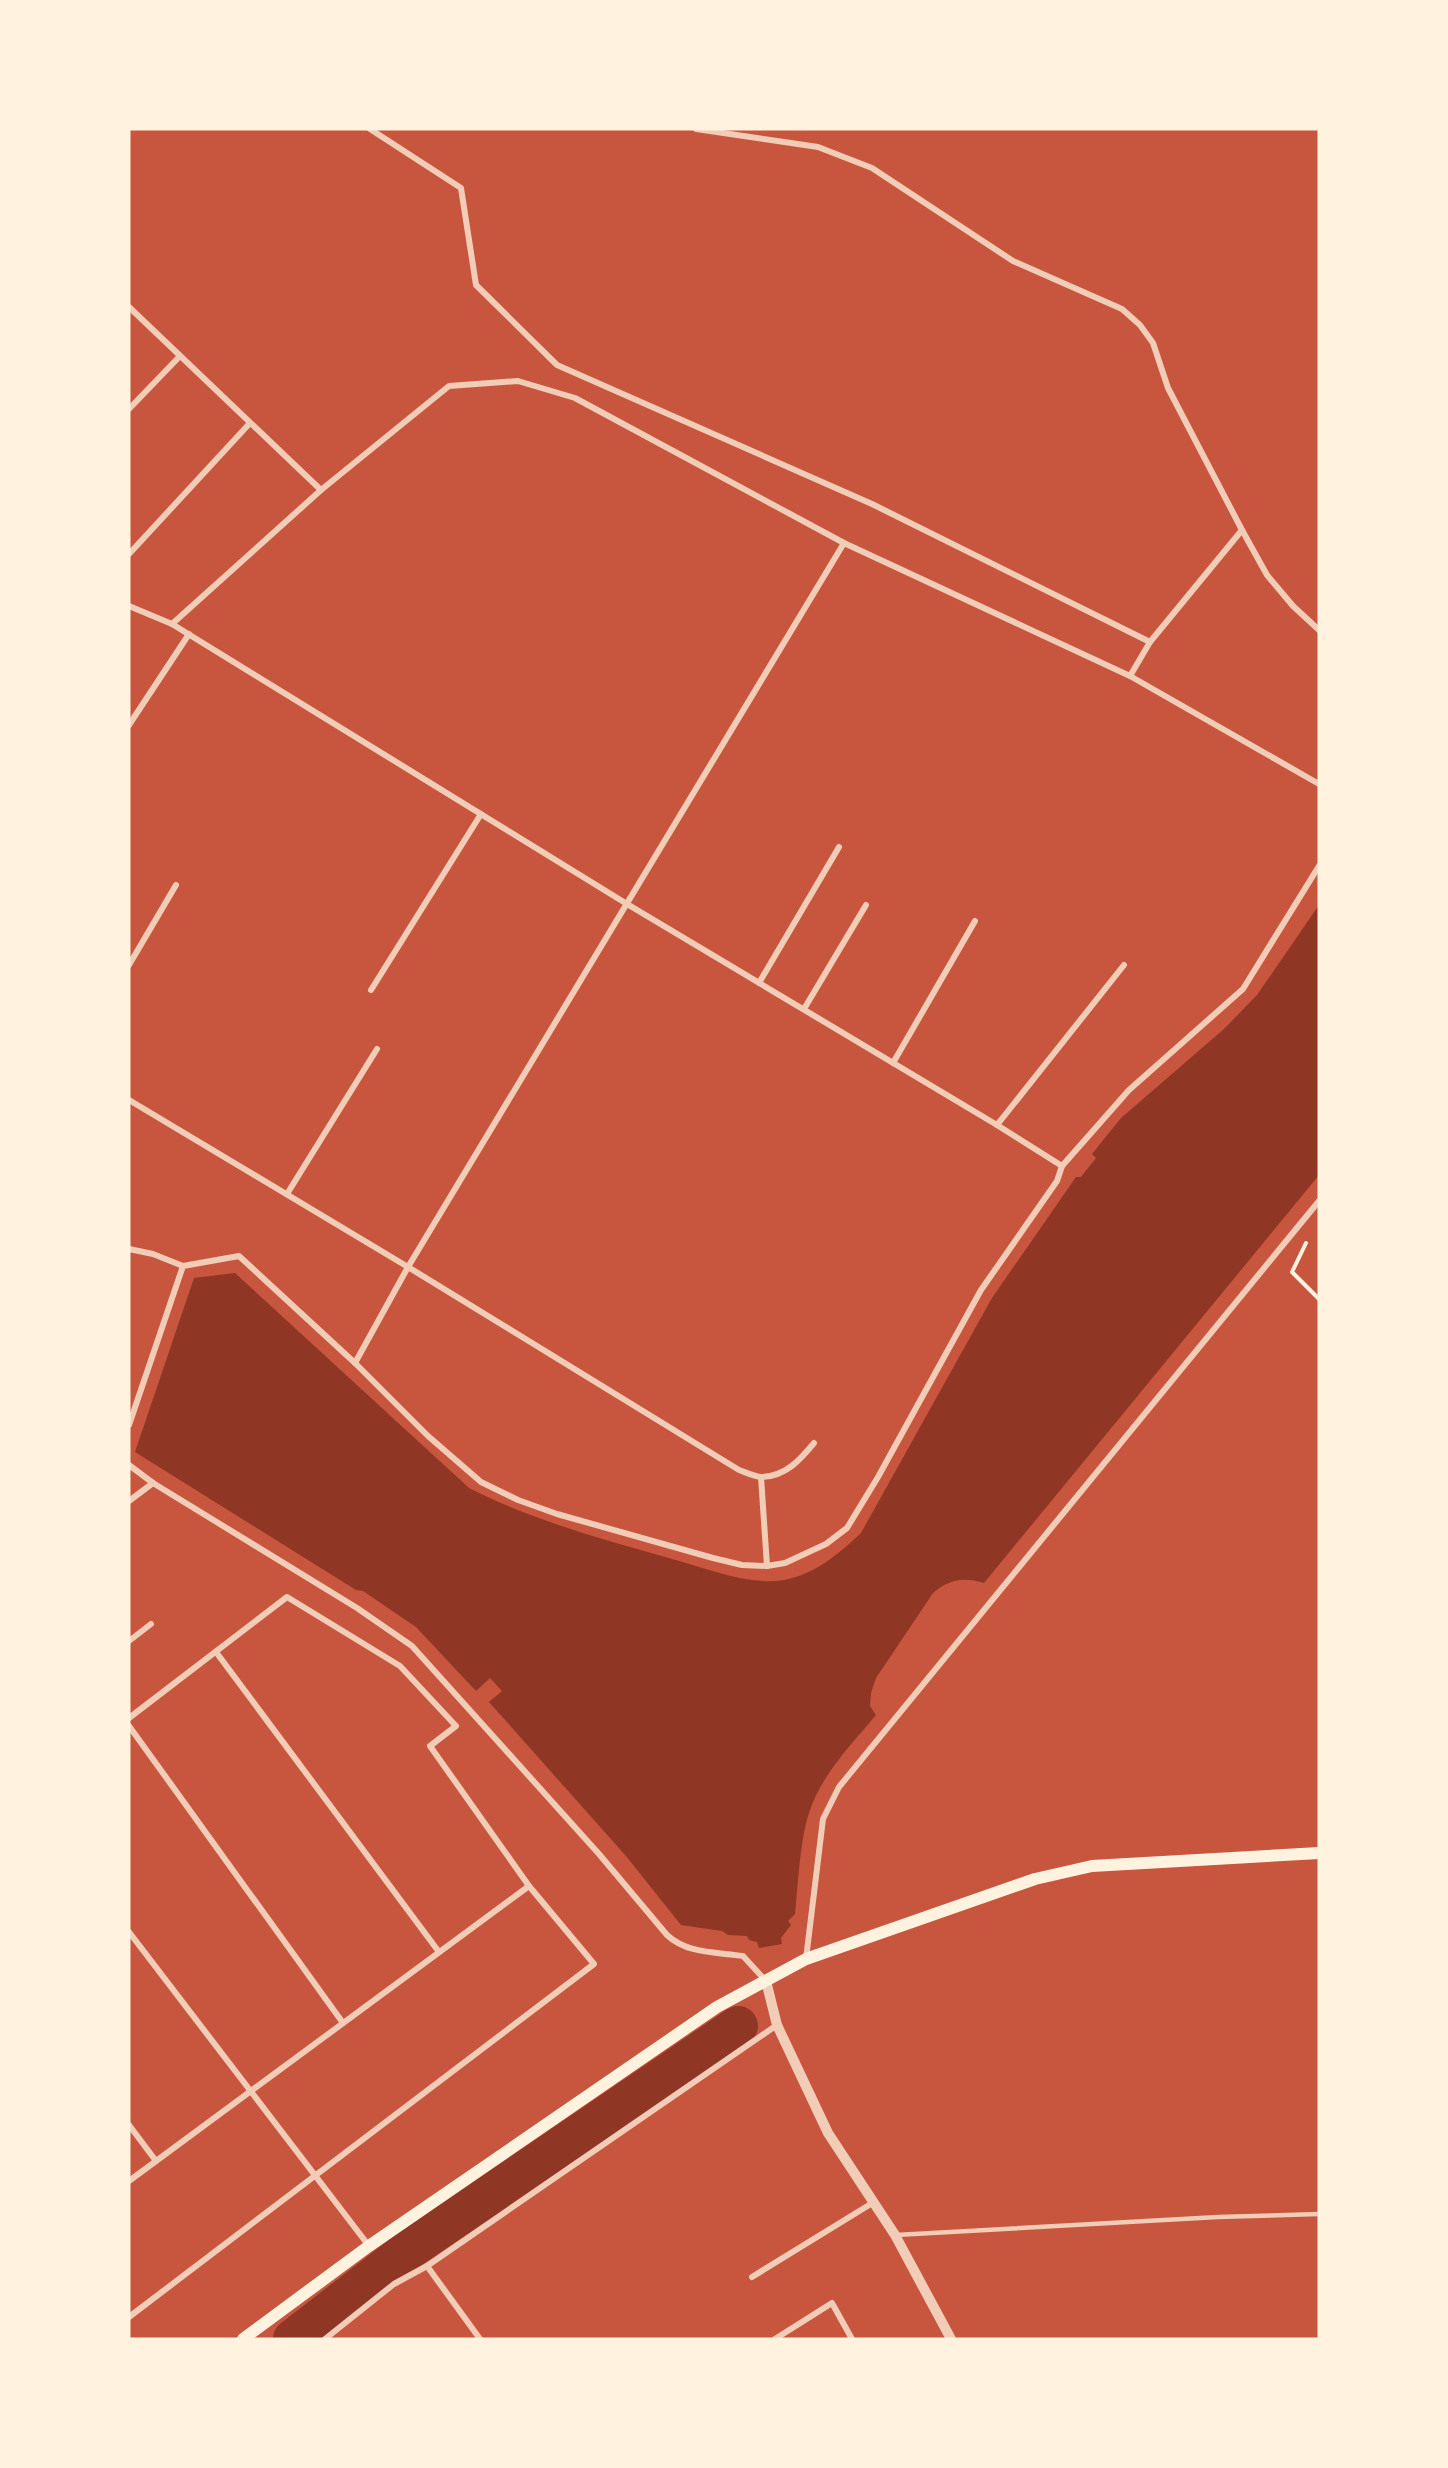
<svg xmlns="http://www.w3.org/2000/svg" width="1448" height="2468" font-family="'Nunito Sans',sans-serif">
<rect width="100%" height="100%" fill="#c8553d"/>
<path fill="#8f3625" d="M1319 905V1175L984 1583C963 1577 950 1579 933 1593L876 1678 871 1693 870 1706 876 1715C851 1745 821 1775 809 1813 800 1840 798 1885 795 1914L788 1921 791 1925 781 1938 782 1944 759 1948 757 1942 749 1940 747 1936 728 1935 722 1931 681 1925 626 1856 489 1702 502 1691 490 1678 476 1691 416 1627 363 1591 356 1590 135 1452 194 1278 235 1273 469 1488C534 1521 602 1539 672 1559 707 1568 747 1586 784 1580 814 1575 840 1553 861 1533L992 1298 1076 1177H1081L1096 1158 1092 1154 1121 1118 1224 1029 1257 995Z"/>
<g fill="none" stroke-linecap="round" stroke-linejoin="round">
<polyline stroke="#8f3625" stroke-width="40" points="293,2339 407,2251 738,2026"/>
<polyline stroke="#fff3e0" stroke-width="4" points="1306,1243 1292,1272 1319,1299"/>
<polyline stroke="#f1ccb7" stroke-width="4.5" points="896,2235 1218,2217 1319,2214"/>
<g stroke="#f1ccb7" stroke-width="6">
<polyline points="370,129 461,188 476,285 557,365 872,504 1150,642 1242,530"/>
<polyline points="696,129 818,147 872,168 1013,261 1122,309 1140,325 1153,343 1168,388 1242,530 1267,575 1293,606 1319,630"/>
<polyline points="129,307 321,490"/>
<polyline points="129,409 180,356"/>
<polyline points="129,554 250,423"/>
<polyline points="129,606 172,624 321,490 449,386 518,381 575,398 844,543 1130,676"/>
<polyline points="172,624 627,904 997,1125 1062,1166 1129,1090 1243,989 1319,866"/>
<polyline points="1150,642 1130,676 1319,784"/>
<polyline points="129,725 189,634"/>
<polyline points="129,965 176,885"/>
<polyline points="759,983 839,847"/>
<polyline points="371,990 481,814"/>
<polyline points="804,1009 866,905"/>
<polyline points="893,1063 975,921"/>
<path d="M129 1100 408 1267 739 1470C745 1472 755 1477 762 1477 786 1476 800 1460 814 1443"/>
<polyline points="997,1125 1124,965"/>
<polyline points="287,1194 377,1049"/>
<polyline points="129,1249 153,1254 183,1266"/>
<polyline points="355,1363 408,1267 844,543"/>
<polyline points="129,1425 183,1266 239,1256 355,1363 428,1436 481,1482 518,1500 557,1514 713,1558 742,1565 767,1566 761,1477"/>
<path d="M129 1465 153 1483 357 1608 412 1646 599 1854 667 1935C687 1954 717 1952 743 1956L766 1981"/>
<polyline points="129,1501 153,1483"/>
<polyline points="767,1566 785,1563 826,1544 847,1528 878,1477 981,1290 1057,1181 1062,1166"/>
<polyline points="129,1641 151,1624"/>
<polyline points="216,1652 439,1952"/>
<polyline points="129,1718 287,1597 400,1666 456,1726 430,1746 529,1886 594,1964 129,2317"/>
<polyline points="129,1726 343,2023"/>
<polyline points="129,1932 369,2246"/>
<polyline points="806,1959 823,1819 839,1787 1319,1201"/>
<polyline points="129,2125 156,2161"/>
<polyline points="129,2181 529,1886"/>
<polyline points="752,2277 874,2202"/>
<polyline points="325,2339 394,2284 427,2266"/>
<polyline points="480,2339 427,2266 777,2025"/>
<polyline points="775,2339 832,2303 852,2339"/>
</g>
<polyline stroke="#f1ccb7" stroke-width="10" points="766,1981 777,2025 828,2133 895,2235 951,2339"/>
<polyline stroke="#fff3e0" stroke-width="12" points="243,2339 369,2246 717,2007 806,1959 1035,1879 1092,1866 1319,1853"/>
</g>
<rect width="1448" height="2468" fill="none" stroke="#fff3e0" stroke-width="261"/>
</svg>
